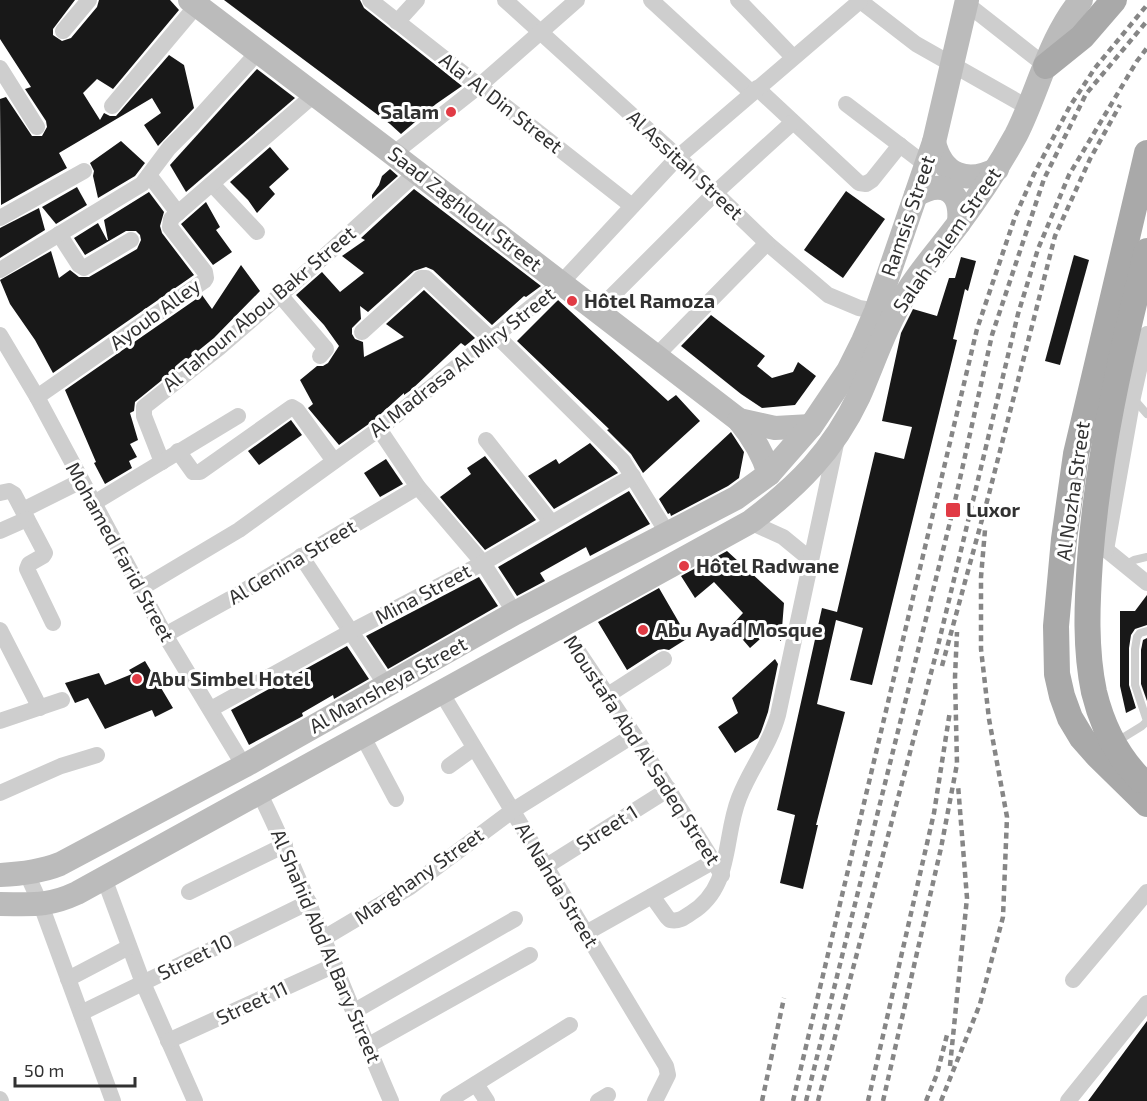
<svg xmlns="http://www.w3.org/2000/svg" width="1147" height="1101" font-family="'Exo 2',sans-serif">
<rect width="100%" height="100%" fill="#fff"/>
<g fill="#181818">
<polygon points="0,0 75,0 53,29 53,35 62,41 71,38 97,7 99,0 170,0 179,10 113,89 97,79 83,93 100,120 104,113 110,116 116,116 169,55 184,65 194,108 158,146 144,125 161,113 152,98 59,153 67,168 1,205 0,99 6,97 32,136 42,136 47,127 46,121 25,89 31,87 0,39"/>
<polygon points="224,0 360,0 364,8 462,86 436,104 401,134 390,124"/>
<polygon points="257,69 295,98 186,192 170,165"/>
<polygon points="121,141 145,163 135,176 98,198 93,176 94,171 90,163"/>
<polygon points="270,147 289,169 269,187 275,194 257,213 248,200 230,182"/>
<polygon points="390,169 398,176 372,199 372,195 379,185 382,176"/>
<polygon points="77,187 87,205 56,224 42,207"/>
<polygon points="414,189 541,286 526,297 524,296 492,325 433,270 426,267 414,271 368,312 360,306 361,319 352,328 352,334 355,339 363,342 364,357 404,337 386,324 424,290 475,338 465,346 461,343 411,390 404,395 404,393 373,421 339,445 308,408 313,404 300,380 317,366 323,366 328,363 339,346 324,325 296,295 322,272 340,292 364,273 342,256 365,240 361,238"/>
<polygon points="846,191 885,219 843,278 804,250"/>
<polygon points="149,192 164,212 160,226 162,233 194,275 53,373 35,340 10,304 0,280 51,251 59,278 70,270 79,277 89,277 137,249 141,240 140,235 136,231 126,231 85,255 74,238 98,223 107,240 108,240 104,220"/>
<polygon points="206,202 220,227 216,230 232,252 213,265 181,224"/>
<polygon points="39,208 45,230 0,258 0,228"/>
<polygon points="1074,255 1089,260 1060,365 1045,361"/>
<polygon points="961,257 976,261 968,291 965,289 953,339 957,340 872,685 850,680 863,628 836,620 817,704 845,712 816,825 818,825 803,889 780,883 795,815 777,810 822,608 837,612 875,452 904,459 912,427 882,421 901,333 913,309 937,316 949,278 955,278"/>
<polygon points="241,265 260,291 214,338 135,402 134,411 130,413 138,440 130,444 137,457 129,461 132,468 105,484 94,463 96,462 65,390 202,295 212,309"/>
<polygon points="558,300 668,401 676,395 700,421 643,473 631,454 607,430 609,429 517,341"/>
<polygon points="711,315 765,356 757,366 772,378 793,372 798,362 816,376 795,405 762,408 741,394 681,346"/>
<polygon points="291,420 302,435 259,465 248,451"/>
<polygon points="731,432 744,452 739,478 728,486 671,516 670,513 668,514 659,499"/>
<polygon points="590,443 618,473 554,509 528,476 556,459 559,464"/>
<polygon points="485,456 536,520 485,550 440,497 471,474 467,468"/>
<polygon points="386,459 403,484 380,497 364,473"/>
<polygon points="629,491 650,524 590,556 586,547 540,573 545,581 517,596 498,567"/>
<polygon points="727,551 784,603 781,641 769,631 750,648 731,626 743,613 714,582 695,598 681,576"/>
<polygon points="479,577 498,606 388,669 366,636"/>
<polygon points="659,588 688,638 669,650 664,649 658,650 627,670 598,622"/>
<polygon points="1147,595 1147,625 1135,629 1131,635 1129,648 1129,685 1136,708 1126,713 1120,686 1120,611 1135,611"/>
<polygon points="1147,638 1147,701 1141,684 1141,650 1143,640"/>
<polygon points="347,646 369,679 334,699 333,695 302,713 303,716 249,745 231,710"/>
<polygon points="775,659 778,664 768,712 761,732 758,738 735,753 718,727 738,713 732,698"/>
<polygon points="145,661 173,708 155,717 152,710 105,729 88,698 75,703 65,683 99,673 105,685 132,674 129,670"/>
<polygon points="1147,1021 1147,1101 1088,1101 1133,1040"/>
</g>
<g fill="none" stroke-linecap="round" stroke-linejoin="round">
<g stroke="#cecece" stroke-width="8">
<polyline points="1132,397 1147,414"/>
<polyline points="1125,565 1134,560 1147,557"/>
<polyline points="1116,742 1142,726 1147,721 1135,685 1135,649 1137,637 1140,633 1147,631"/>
</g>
<g stroke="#cecece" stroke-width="16">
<polyline points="370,0 632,206"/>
<polyline points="505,0 678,157 767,243 828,295 859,308 876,311"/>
<polyline points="651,0 752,93"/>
<polyline points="738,0 793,57"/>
<polyline points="859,0 916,44 1029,108"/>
<polyline points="967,4 1046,66"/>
<polyline points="397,22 417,0"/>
<polyline points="63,31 89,0"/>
<polyline points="0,68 37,127"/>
<polyline points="757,88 859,183 866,184 872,180 900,145"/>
<polyline points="846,104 926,165"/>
<polyline points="112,106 197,5"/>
<polyline points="393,154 479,86 577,0"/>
<polyline points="149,175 178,213"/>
<polyline points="212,184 257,232"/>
<polyline points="0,218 84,171"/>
<polyline points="59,234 79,265 84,268 131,240"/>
<polyline points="0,270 142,184 169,148 193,124 258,52"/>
<polyline points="280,295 326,349 320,356"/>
<polyline points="597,311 715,193 793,122"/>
<polyline points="362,332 416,283 421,278 426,278 491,339"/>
<polyline points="0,335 37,397 165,635 244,766"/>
<polyline points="496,335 623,461 668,534"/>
<polyline points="656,356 767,243"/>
<polyline points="37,397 204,281 206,278 205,272 170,227 171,219 315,94"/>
<polyline points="379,429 418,487 483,563 515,613"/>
<polyline points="486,440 551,522"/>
<polyline points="178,451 193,472 200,472 292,407 297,410 334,461"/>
<polyline points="162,462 144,416 144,407 219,348 326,255 417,172"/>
<polyline points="0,493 9,491 14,494 45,553 43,556 29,564 27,569 53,623"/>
<polyline points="94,503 238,416"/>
<polyline points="23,510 81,481"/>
<polyline points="750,522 783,537 811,560"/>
<polyline points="0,531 27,519"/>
<polyline points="1099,544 1147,583"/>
<polyline points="1106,550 1133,397 1147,334"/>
<polyline points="301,556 386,685"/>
<polyline points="140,589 239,530 379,429 561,283 678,157 860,1"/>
<polyline points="561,626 634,735 722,875"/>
<polyline points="0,630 40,708"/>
<polyline points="165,635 230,599 418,487"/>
<polyline points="441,692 666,1066 668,1075 655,1101"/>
<polyline points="608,695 664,659"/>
<polyline points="211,709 352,631 483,563 633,476"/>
<polyline points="0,721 62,700"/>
<polyline points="362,735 396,799"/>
<polyline points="449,766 474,748"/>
<path d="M259 792C308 893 346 998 391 1101"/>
<polyline points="0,793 61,766 97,755"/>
<polyline points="545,867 669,789"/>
<polyline points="27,874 41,905 113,1101"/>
<polyline points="104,878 143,983 195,1101"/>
<polyline points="189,892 285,845"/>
<path d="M652 896 667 917 670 920C678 922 684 918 691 913 733 887 723 838 739 798 750 769 770 745 778 715L837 439"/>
<polyline points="586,933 714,861"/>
<polyline points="324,938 410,887 512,811 634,735"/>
<polyline points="68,979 129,947"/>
<polyline points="1073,980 1147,892"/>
<polyline points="353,1012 515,919"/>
<polyline points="81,1013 309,902"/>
<polyline points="168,1041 335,965"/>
<polyline points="367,1046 530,955"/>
<polyline points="476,1084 487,1101"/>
<polyline points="0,1099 1,1101"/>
<polyline points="448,1101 570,1025"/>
<polyline points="598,1101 608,1095"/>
<polyline points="1068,1101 1147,1003"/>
</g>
<g stroke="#bbb" stroke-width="24">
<path d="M190 0 393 154 739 420C753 437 763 453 769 474"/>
<path d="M934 142C942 175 967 185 997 169"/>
<path d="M916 195C944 179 962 191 959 223"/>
<polyline points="739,420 775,428 811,426"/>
<path d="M0 875C21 874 40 872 60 864L244 766 515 613 736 498 769 474 811 426 848 371 863 341 876 311 934 142 967 0"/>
<path d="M0 904C31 904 47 907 77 893L750 522C798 486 833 451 859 396 874 362 886 324 907 292 922 268 942 246 959 223 980 195 999 166 1016 135 1038 92 1049 38 1081 0"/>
</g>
<g stroke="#a9a9a9" stroke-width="26">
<polyline points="1046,66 1082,37 1114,0"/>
<polyline points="1147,153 1076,454 1064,539 1056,626 1057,674 1062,696 1070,718 1082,738 1097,755 1147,804"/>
<path d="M1141 780C1117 756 1102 725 1094 692 1085 649 1087 604 1090 560 1098 456 1121 353 1147 251"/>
</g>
<g stroke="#868686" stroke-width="4.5" stroke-dasharray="6 4.5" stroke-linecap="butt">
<polyline points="942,666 989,494 1055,236 1090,159 1120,105"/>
<polyline points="950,1066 967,898 958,785"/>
<polyline points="762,1101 784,998"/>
<polyline points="793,1101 977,329 1015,217 1034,174 1070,106 1095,68 1147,5"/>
<polyline points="806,1101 953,510 992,335 1044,179 1086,94 1147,21"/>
<polyline points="818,1101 936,654 1018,314 1038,249 1069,175 1137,61 1147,48"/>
<polyline points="868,1101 934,813 950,711"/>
<polyline points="883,1101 941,848 957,764 955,677 957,632"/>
<polyline points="926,1101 937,1074 947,1035"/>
<polyline points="941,1101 980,1004 1003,917 1007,817 989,719 981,649 981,577 985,530"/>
</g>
</g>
<g fill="#e13b45" stroke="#fff" stroke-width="2">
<circle cx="451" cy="112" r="6"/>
<circle cx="572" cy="301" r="6"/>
<rect x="945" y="502" width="16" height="16" rx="3"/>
<circle cx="684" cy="566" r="6"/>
<circle cx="643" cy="630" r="6"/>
<circle cx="137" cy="679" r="6"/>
</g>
<g text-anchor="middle" stroke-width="6" stroke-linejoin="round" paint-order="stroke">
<g font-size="20" fill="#313131" stroke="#fff">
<text transform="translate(501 103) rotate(38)" y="7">Ala' Al Din Street</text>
<text transform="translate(685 165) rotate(43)" y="7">Al Assitah Street</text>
<text transform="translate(465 209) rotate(38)" y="7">Saad Zaghloul Street</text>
<text transform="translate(908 216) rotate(-71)" y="7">Ramsis Street</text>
<text transform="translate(947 240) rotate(-55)" y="7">Salah Salem Street</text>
<text transform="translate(259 309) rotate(-40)" y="7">Al Tahoun Abou Bakr Street</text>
<text transform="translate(155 314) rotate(-36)" y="7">Ayoub Alley</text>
<text transform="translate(462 362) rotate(-38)" y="7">Al Madrasa Al Miry Street</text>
<text transform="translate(1073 491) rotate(-82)" y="7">Al Nozha Street</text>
<text transform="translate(120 552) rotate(61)" y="7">Mohamed Farid Street</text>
<text transform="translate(292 562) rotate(-31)" y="7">Al Genina Street</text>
<text transform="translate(423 594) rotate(-28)" y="7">Mina Street</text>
<text transform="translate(388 685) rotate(-29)" y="7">Al Mansheya Street</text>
<text transform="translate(642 750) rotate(57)" y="7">Moustafa Abd Al Sadeq Street</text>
<text transform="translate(607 828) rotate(-32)" y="7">Street 1</text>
<text transform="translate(419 876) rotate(-35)" y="7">Marghany Street</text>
<text transform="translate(557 885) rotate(59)" y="7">Al Nahda Street</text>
<text transform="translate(326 946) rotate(67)" y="7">Al Shahid Abd Al Bary Street</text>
<text transform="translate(195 957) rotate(-26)" y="7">Street 10</text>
<text transform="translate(252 1003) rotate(-25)" y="7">Street 11</text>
</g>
<g font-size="20" font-weight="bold" fill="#313131" stroke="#fff" text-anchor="start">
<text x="439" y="119" text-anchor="end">Salam</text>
<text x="584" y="308">Hôtel Ramoza</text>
<text x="966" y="517">Luxor</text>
<text x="696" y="573">Hôtel Radwane</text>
<text x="655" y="637">Abu Ayad Mosque</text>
<text x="149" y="686">Abu Simbel Hotel</text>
</g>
</g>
<path d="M15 1077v9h120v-9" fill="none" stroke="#313131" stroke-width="3"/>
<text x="24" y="1077" font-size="18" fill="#313131" stroke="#ffffff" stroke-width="4.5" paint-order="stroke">50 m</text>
</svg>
